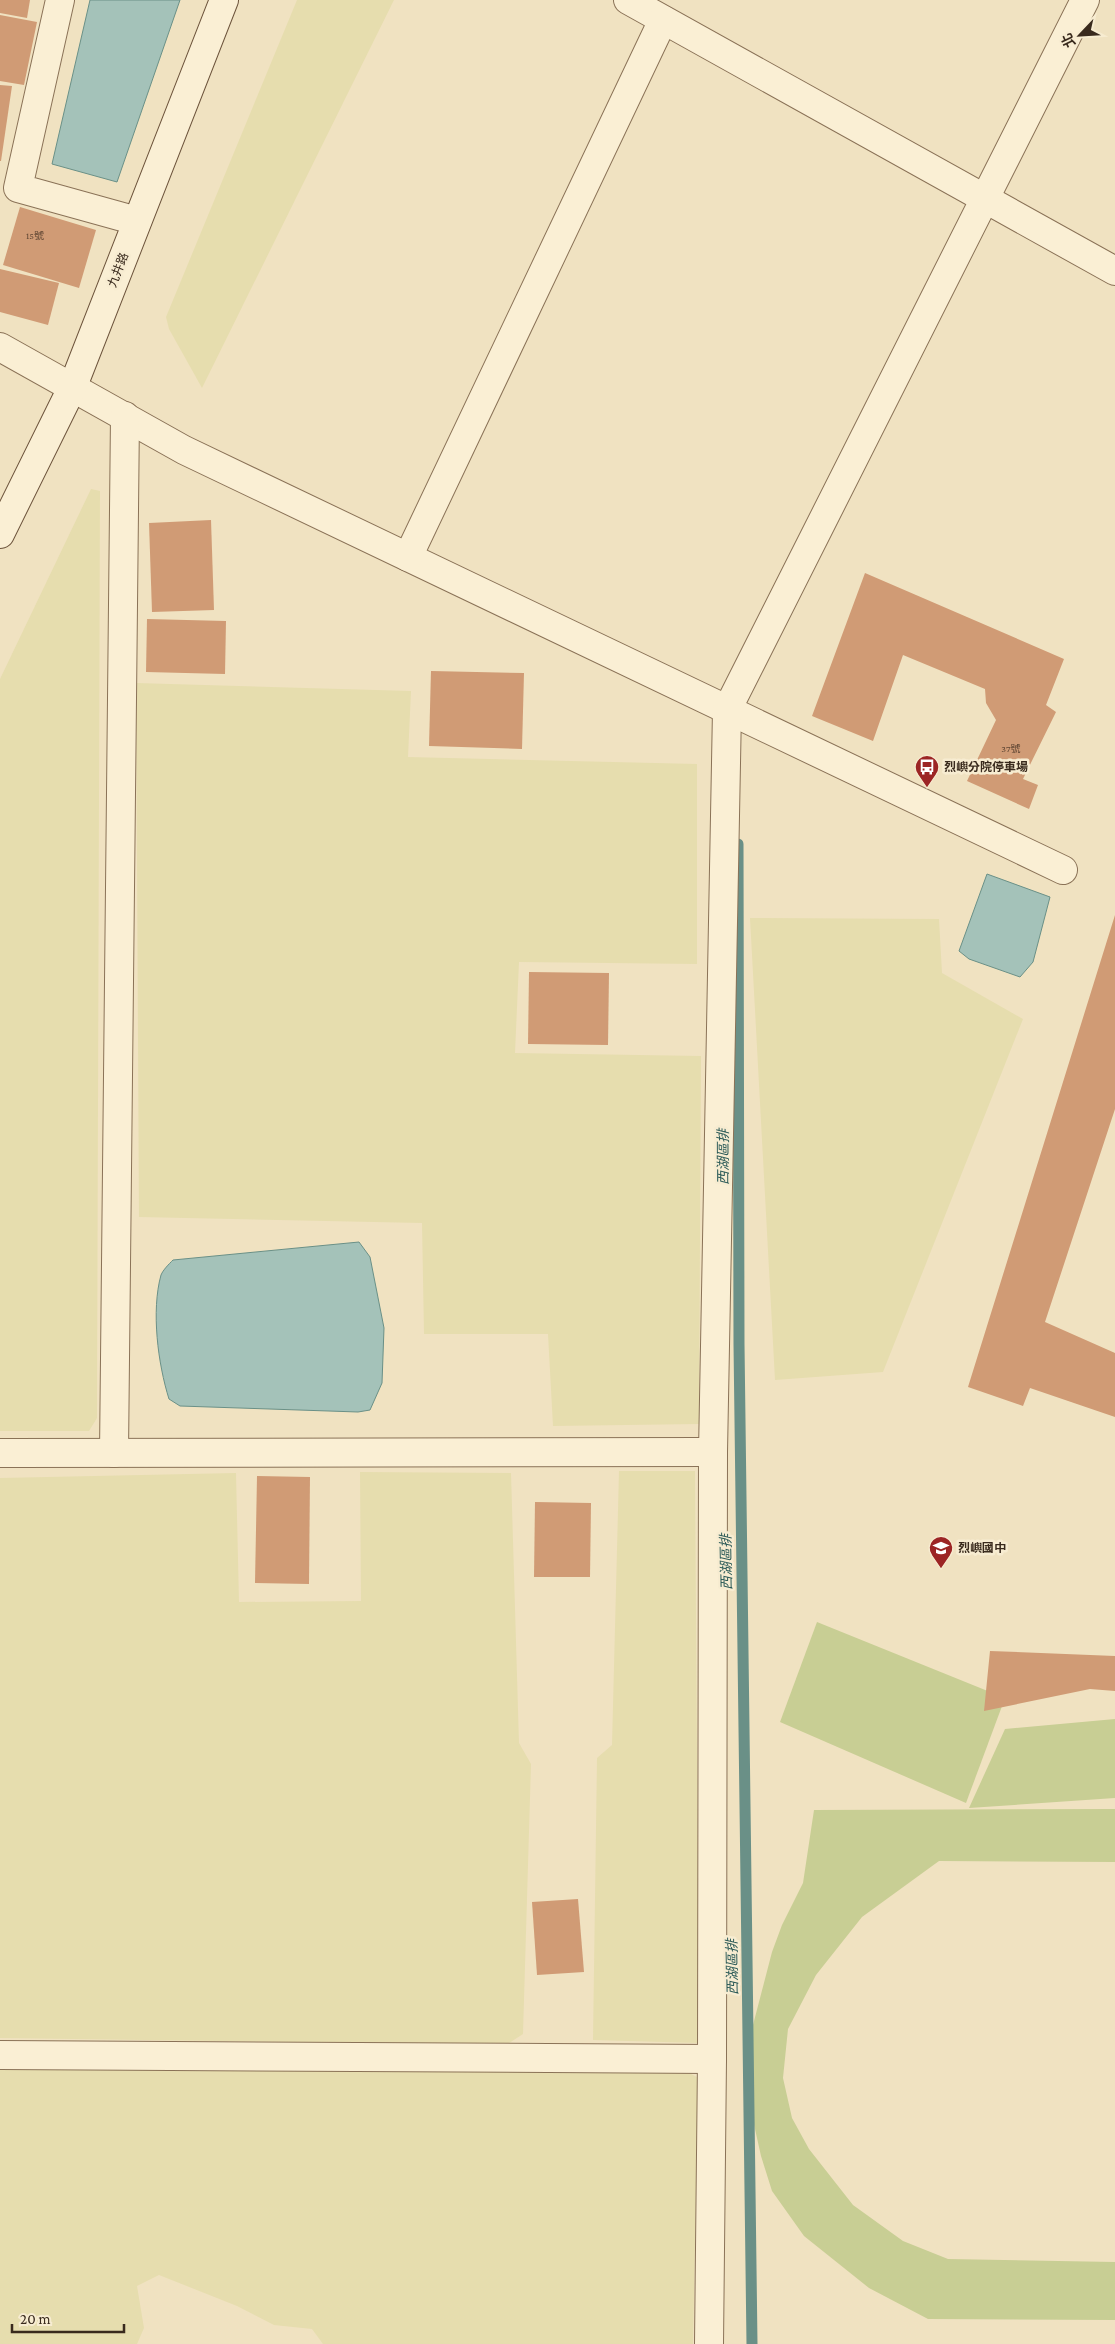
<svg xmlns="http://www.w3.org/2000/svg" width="1115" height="2344" font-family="'Crimson Pro','Noto Sans TC',serif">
<rect width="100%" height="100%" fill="#f0e2c1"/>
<g fill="#e6ddae">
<polygon points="297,0 394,0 202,388 169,329 166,317"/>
<polygon points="91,489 100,491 97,1418 89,1431 0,1431 0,679"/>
<polygon points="136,683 411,691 408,757 697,764 697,964 519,962 515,1053 701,1056 699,1424 553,1426 548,1334 424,1334 422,1223 139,1217"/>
<polygon points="750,918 939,919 942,973 1023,1019 883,1372 775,1380"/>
<polygon points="619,1471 695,1471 699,2043 593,2040 597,1758 612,1745"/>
<polygon points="360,1472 511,1473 519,1743 531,1764 523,2034 506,2045 0,2038 0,1478 236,1473 239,1602 361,1601"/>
<polygon points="0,2067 685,2071 697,2077 698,2092 693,2344 323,2344 312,2329 274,2325 237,2306 159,2275 137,2286 144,2328 137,2344 0,2344"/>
</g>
<g fill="#c8ce94">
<polygon points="817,1622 1005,1698 966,1803 780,1722"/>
<polygon points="1115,1719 1115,1798 969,1808 1005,1729"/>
<polygon points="1115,1809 1115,1862 939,1861 862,1917 816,1975 788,2029 783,2078 792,2118 809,2149 853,2205 903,2241 948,2259 1115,2262 1115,2320 928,2319 869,2288 804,2236 772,2191 761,2156 745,2084 747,2048 772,1952 782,1925 803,1883 814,1810"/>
</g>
<g fill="#a4c2b9" stroke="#6a9087">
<polygon points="90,0 180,0 117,182 52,164"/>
<polygon points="987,874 1050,897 1033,962 1020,977 969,959 959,951"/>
<path d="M359 1242 370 1257 384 1328 382 1383 370 1410 358 1412 180 1406 169 1399C158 1364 151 1311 161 1275 163 1270 169 1264 173 1260Z"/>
</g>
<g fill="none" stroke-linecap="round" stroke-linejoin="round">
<polyline stroke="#6a9087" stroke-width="11" points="738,844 739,1344 752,2344"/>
</g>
<g fill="#d09b75">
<polygon points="0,0 30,0 27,18 0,13"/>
<polygon points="0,15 37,22 24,85 0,81"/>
<polygon points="0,85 12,86 1,161 0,161"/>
<polygon points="20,207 96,230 79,288 3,265"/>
<polygon points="0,269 59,283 48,325 0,312"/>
<polygon points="211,520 214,610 152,612 149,523"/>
<polygon points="865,573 1064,659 1046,705 1056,712 1023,779 1038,785 1029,809 967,781 996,720 986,703 985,689 903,655 873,741 812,716"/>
<polygon points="147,619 226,621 225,674 146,672"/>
<polygon points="431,671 524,673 522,749 429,746"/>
<polygon points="1115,915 1115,1109 1045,1322 1115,1353 1115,1417 1030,1388 1023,1406 968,1387"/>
<polygon points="529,972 609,973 608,1045 528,1044"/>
<polygon points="257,1476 310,1477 309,1584 255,1583"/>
<polygon points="535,1502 591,1503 590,1577 534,1577"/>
<polygon points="990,1651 1115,1656 1115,1691 1090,1689 984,1711"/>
<polygon points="578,1899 584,1972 537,1975 532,1902"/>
</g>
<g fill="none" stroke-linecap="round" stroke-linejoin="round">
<g stroke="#8a7257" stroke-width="30">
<g id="minor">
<polyline points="60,0 18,188 137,221"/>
<polyline points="628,0 1115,271"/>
<polyline points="0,347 184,450 1063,870"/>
<polyline points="408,557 663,20"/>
<polyline points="0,1453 713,1452"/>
<polyline points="114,1453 125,416"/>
<polyline points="0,2055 712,2059"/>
<polyline points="709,2344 712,2059 713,1452 727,710 1085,0"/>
</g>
</g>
<g stroke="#6c533b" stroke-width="30">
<polyline id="secondary" points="0,534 73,386 224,0"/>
</g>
<use href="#minor" stroke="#faefd4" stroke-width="28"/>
<use href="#secondary" stroke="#faefd4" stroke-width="28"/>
</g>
<defs>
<g id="bus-pin" transform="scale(1.25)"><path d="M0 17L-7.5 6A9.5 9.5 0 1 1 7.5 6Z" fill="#9c2525" stroke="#f7ecd1"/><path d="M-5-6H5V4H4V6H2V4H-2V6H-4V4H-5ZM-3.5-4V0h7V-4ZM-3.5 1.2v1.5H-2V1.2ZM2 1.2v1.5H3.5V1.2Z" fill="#fff"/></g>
<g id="school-pin" transform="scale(1.25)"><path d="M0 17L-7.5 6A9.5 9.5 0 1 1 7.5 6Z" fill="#9c2525" stroke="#f7ecd1"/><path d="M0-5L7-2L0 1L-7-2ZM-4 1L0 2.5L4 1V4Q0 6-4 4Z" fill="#fff"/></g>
</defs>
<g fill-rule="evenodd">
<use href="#bus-pin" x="927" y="767"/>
<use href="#school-pin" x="941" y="1548"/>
</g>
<g text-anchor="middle" stroke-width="5" stroke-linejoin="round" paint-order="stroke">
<g font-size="10" fill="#5f4633">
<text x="35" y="239">15號</text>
<text x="1011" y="752">37號</text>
</g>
<g font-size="12" fill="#392a1d" stroke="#f7ecd1">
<text transform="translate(118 270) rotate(-69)" y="4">九井路</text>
</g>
<g font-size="12" font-weight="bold" fill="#392a1d" stroke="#f7ecd1" text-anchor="start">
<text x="944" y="771">烈嶼分院停車場</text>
<text x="958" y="1552">烈嶼國中</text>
</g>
<g font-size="14" font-style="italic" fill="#2b5a57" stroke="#f7ecd1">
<text transform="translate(723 1157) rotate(-90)" y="5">西湖區排</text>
<text transform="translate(726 1562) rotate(-91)" y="5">西湖區排</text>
<text transform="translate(732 1967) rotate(-91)" y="5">西湖區排</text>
</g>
</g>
<g transform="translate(1080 35) rotate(245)" stroke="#f7ecd1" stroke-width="4" paint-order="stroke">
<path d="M0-4L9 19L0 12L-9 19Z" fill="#392a1d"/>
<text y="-8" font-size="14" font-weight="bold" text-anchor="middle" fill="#392a1d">北</text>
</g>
<path d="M12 2324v8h112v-8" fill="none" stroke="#392a1d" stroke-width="2.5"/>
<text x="20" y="2324" font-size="15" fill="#392a1d" stroke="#f7ecd1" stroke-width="4" paint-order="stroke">20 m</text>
</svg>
